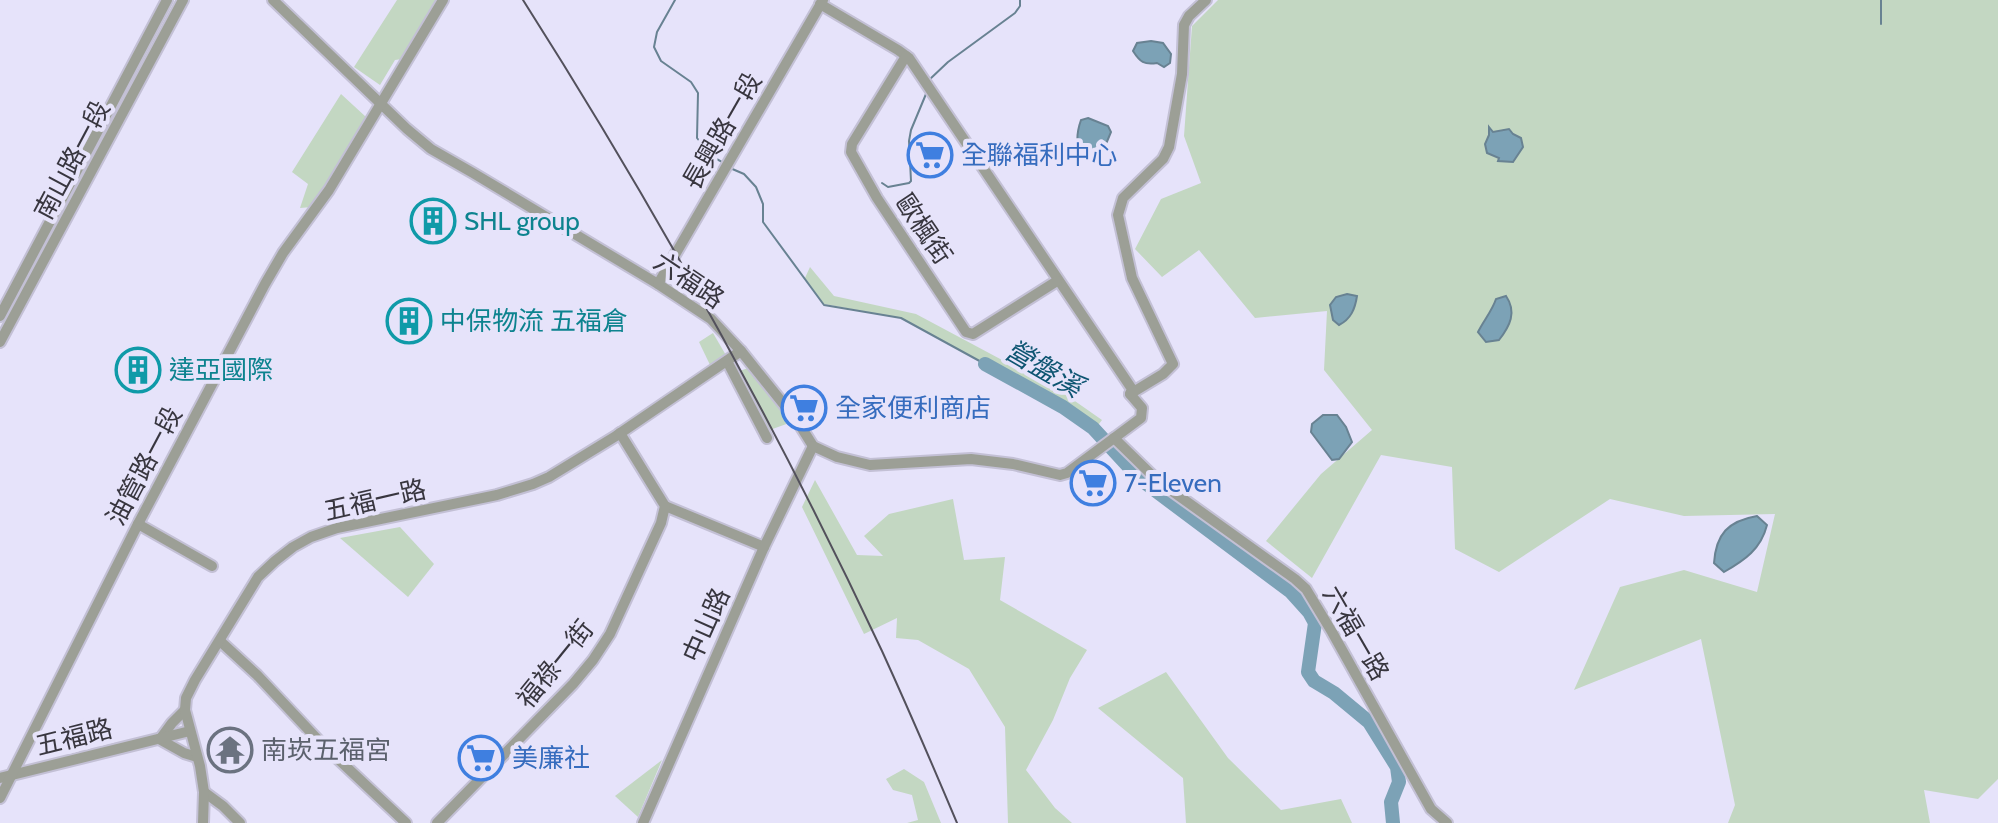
<svg xmlns="http://www.w3.org/2000/svg" width="1998" height="823" font-family="Cabin,'Noto Sans TC',sans-serif">
<rect width="100%" height="100%" fill="#e6e3fa"/>
<g fill="#c3d7c2">
<polygon points="397,0 440,0 402,59 395,60 380,85 354,67"/>
<polygon points="1218,0 1998,0 1998,779 1978,799 1924,790 1930,823 1728,823 1735,805 1701,639 1574,690 1620,587 1684,570 1757,592 1775,514 1684,516 1610,499 1499,572 1455,549 1452,467 1381,455 1312,578 1266,541 1321,474 1372,430 1324,370 1327,311 1255,318 1199,250 1162,277 1135,249 1161,199 1201,183 1184,136 1192,26"/>
<polygon points="341,94 366,117 312,207 300,208 308,184 292,172"/>
<polygon points="810,267 834,296 916,314 1062,392 1102,420 1095,429 1064,407 901,318 824,304 805,278"/>
<polygon points="713,333 727,357 711,367 699,342"/>
<polygon points="751,367 792,422 767,431 737,372"/>
<polygon points="815,480 857,555 883,556 864,536 889,514 953,499 964,560 1005,557 1000,600 1087,650 1070,678 1053,720 1026,770 1055,808 1072,823 1008,823 1005,727 969,669 918,640 896,638 897,618 864,634 802,507"/>
<polygon points="400,527 434,564 408,597 340,538"/>
<polygon points="1166,672 1228,758 1281,810 1341,799 1352,823 1186,823 1183,778 1098,708"/>
<polygon points="662,760 638,817 615,796"/>
<polygon points="904,769 924,782 941,823 907,823 918,820 912,795 893,790 886,779"/>
</g>
<g fill="#7ca2b6" stroke="#688292" stroke-width="2">
<path d="M1151 41 1163 43 1171 54 1170 63 1164 67 1157 63C1144 65 1140 62 1133 51L1137 43Z"/>
<path d="M1088 118 1108 126 1111 132 1104 149 1090 162 1082 159C1076 145 1076 134 1081 120Z"/>
<polygon points="1489,127 1493,132 1509,129 1513,134 1521,138 1523,147 1513,162 1498,161 1499,158 1487,153 1485,144 1489,135"/>
<path d="M1347 294 1357 296C1355 309 1351 319 1339 325L1333 320 1330 305 1336 297Z"/>
<path d="M1506 296C1517 312 1510 326 1499 340L1486 342 1478 332C1484 320 1492 311 1496 299Z"/>
<polygon points="1323,415 1337,415 1346,427 1352,442 1339,459 1332,460 1311,432 1312,424"/>
<path d="M1757 516 1767 525C1761 549 1745 560 1724 572L1714 563C1716 534 1728 521 1757 516Z"/>
</g>
<g fill="none" stroke-linecap="round" stroke-linejoin="round">
<g stroke="#688292" stroke-width="2">
<path d="M675 0 657 32 654 47 661 61 691 82 698 93 697 138 701 143V149C707 156 714 157 722 162"/>
<polyline points="1881,24 1881,0"/>
<polyline points="929,80 948,62 1015,13 1020,6 1020,0"/>
<polyline points="730,168 744,174 756,187 763,204 763,222 824,305 901,318 985,364"/>
<polyline points="882,183 888,187 909,183 911,181 909,141 911,130 926,94"/>
</g>
<polyline stroke="#7ca2b6" stroke-width="14" points="985,364 1063,407 1093,428 1140,479 1291,592 1309,612 1315,623 1308,672 1314,681 1334,693 1369,722 1397,767 1399,782 1391,802 1393,823"/>
<g stroke="#c3c0d5" stroke-width="14">
<g id="minor">
<polyline points="273,0 407,129 431,149 473,173 658,284 711,319 741,351 798,422 813,446 837,457 870,465 971,459 1013,464 1060,475 1067,473 1141,418 1142,408 1130,394 1132,389 909,58 898,50 820,4"/>
<polyline points="906,56 852,144 851,152 877,198 966,332 973,334 1057,281"/>
<polyline points="658,284 823,0"/>
<polyline points="0,316 167,0"/>
<polyline points="0,342 183,0"/>
<polyline points="727,361 767,438"/>
<polyline points="1130,394 1163,374 1173,364 1132,278 1118,215 1123,198 1163,159 1169,147 1182,74 1184,25 1189,16 1206,0"/>
<polyline points="1114,438 1158,481 1295,579 1306,589 1332,632 1431,809 1447,823"/>
<polyline points="665,506 764,547"/>
<polyline points="138,524 212,566"/>
<polyline points="220,641 257,675 320,742 406,823"/>
<polyline points="161,738 172,723 185,710"/>
<polyline points="159,739 184,753 197,757"/>
<polyline points="0,778 190,731"/>
<polyline points="204,792 223,806 240,823"/>
<polyline points="0,798 138,524 265,284 283,253 329,190 443,0"/>
<polyline points="203,823 204,792 200,766 185,710 186,698 195,680 258,577 275,561 293,547 311,537 337,528 497,495 533,484 549,477 616,436 741,351"/>
<polyline points="437,823 573,684 593,660 610,634 661,523 665,506 620,433"/>
<polyline points="643,823 764,547 813,446"/>
</g>
</g>
<use href="#minor" stroke="#9c9f96" stroke-width="10"/>
<path stroke="#53515c" stroke-width="2" d="M523 0C656 209 777 427 882 651 908 708 933 766 957 823"/>
</g>
<defs>
<g id="supermarket-ring" transform="scale(2.3)"><circle r="9.5" fill="#e6e3fa" stroke="#3f7fe0" stroke-width="1.5"/><path d="M-6-5.5h2.5l.6 2H6L4.5 2H-2.5L-4.4-4H-6ZM-1.5 3.2a1.3 1.3 0 1 0 .1 0ZM3 3.2a1.3 1.3 0 1 0 .1 0Z" fill="#3f7fe0"/></g>
<g id="building-ring" transform="scale(2.3)"><circle r="9.5" fill="#e6e3fa" stroke="#0f9aa8" stroke-width="1.5"/><path d="M-4-6H4V6H1V3H-1V6H-4ZM-2.5-4.3h1.7v1.8h-1.7ZM.8-4.3h1.7v1.8H.8ZM-2.5-1h1.7V.8h-1.7ZM.8-1h1.7V.8H.8Z" fill="#0f9aa8"/></g>
<g id="temple-ring" transform="scale(2.3)"><circle r="9.5" fill="#e6e3fa" stroke="#6b7280" stroke-width="1.5"/><path d="M0-6L5-2H3V0L6.5 2.5H4V6H1.5V3h-3V6H-4V2.5H-6.5L-3 0V-2H-5Z" fill="#6b7280"/></g>
</defs>
<g fill-rule="evenodd">
<use href="#supermarket-ring" x="930" y="155"/>
<use href="#building-ring" x="433" y="221"/>
<use href="#building-ring" x="409" y="321"/>
<use href="#building-ring" x="138" y="370"/>
<use href="#supermarket-ring" x="804" y="408"/>
<use href="#supermarket-ring" x="1093" y="483"/>
<use href="#temple-ring" x="230" y="750"/>
<use href="#supermarket-ring" x="481" y="758"/>
</g>
<g text-anchor="middle" stroke-width="8" stroke-linejoin="round" paint-order="stroke">
<g font-size="26" fill="#38363f" stroke="#e6e3fa">
<text transform="translate(722 131) rotate(-60)" y="9">長興路一段</text>
<text transform="translate(72 160) rotate(-62)" y="9">南山路一段</text>
<text transform="translate(924 229) rotate(56)" y="9">歐楓街</text>
<text transform="translate(689 280) rotate(34)" y="9">六福路</text>
<text transform="translate(144 466) rotate(-62)" y="9">油管路一段</text>
<text transform="translate(375 500) rotate(-13)" y="9">五福一路</text>
<text transform="translate(706 625) rotate(-66)" y="9">中山路</text>
<text transform="translate(1356 633) rotate(60)" y="9">六福一路</text>
<text transform="translate(555 664) rotate(-51)" y="9">福祿一街</text>
<text transform="translate(74 737) rotate(-14)" y="9">五福路</text>
</g>
<g font-size="26" fill="#366cbe" stroke="#e6e3fa" text-anchor="start">
<text x="961" y="164">全聯福利中心</text>
<text x="835" y="417">全家便利商店</text>
<text x="1124" y="492">7-Eleven</text>
<text x="512" y="767">美廉社</text>
</g>
<g font-size="26" fill="#0d838f" stroke="#e6e3fa" text-anchor="start">
<text x="464" y="230">SHL group</text>
<text x="440" y="330">中保物流 五福倉</text>
<text x="169" y="379">達亞國際</text>
</g>
<g font-size="26" fill="#5b616d" stroke="#e6e3fa" text-anchor="start">
<text x="261" y="759">南崁五福宮</text>
</g>
<g font-size="28" font-style="italic" fill="#0e5572" stroke="#e6e3fa">
<text transform="translate(1044 368) rotate(30)" y="10">營盤溪</text>
</g>
</g>
</svg>
